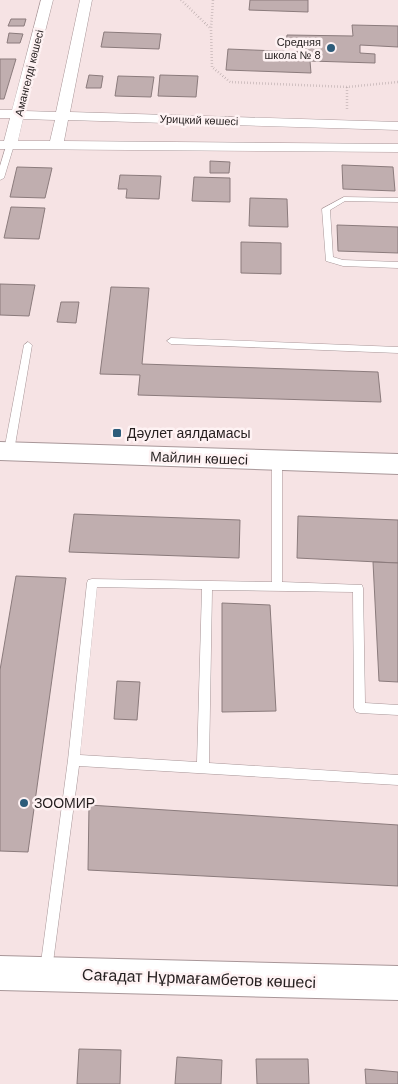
<svg xmlns="http://www.w3.org/2000/svg" width="398" height="1084" font-family="'DM Sans',sans-serif">
<rect width="100%" height="100%" fill="#f6e3e4"/>
<g fill="#c0aeaf" stroke="#8b7b7c">
<polygon points="250,0 308,0 308,12 249,10"/>
<polygon points="11,19 26,19 24,26 8,26"/>
<polygon points="352,25 398,26 398,47 360,45 360,53 375,54 375,63 310,61 311,73 226,70 228,49 302,52 302,44 286,44 287,35 353,36"/>
<polygon points="104,32 161,34 159,49 101,47"/>
<polygon points="9,33 23,34 20,43 7,43"/>
<polygon points="0,59 16,59 4,99 0,99"/>
<polygon points="89,75 103,76 101,88 86,88"/>
<polygon points="160,75 198,76 196,97 158,96"/>
<polygon points="118,76 154,77 151,97 115,96"/>
<polygon points="210,161 230,162 229,173 210,173"/>
<polygon points="342,165 393,167 395,191 343,189"/>
<polygon points="17,167 52,168 45,198 10,197"/>
<polygon points="120,175 161,176 159,199 126,198 127,189 118,189"/>
<polygon points="194,177 230,178 230,202 192,201"/>
<polygon points="250,198 287,199 288,227 249,226"/>
<polygon points="11,207 45,208 39,239 4,238"/>
<polygon points="337,225 398,227 398,253 338,251"/>
<polygon points="241,242 281,243 281,274 241,273"/>
<polygon points="0,284 35,285 29,316 0,315"/>
<polygon points="111,287 149,288 142,364 378,372 381,402 138,395 140,375 100,374"/>
<polygon points="61,302 79,302 76,323 57,322"/>
<polygon points="74,514 240,520 239,558 69,552"/>
<polygon points="298,516 398,520 398,563 297,558"/>
<polygon points="373,562 398,563 398,682 379,681"/>
<polygon points="16,576 66,578 28,852 0,851 0,670"/>
<polygon points="222,603 270,605 276,711 222,712"/>
<polygon points="117,681 140,682 137,720 114,719"/>
<polygon points="89,805 398,825 398,886 88,870"/>
<polygon points="79,1049 121,1050 120,1084 77,1084"/>
<polygon points="177,1057 222,1060 221,1084 175,1084"/>
<polygon points="256,1059 308,1059 309,1084 257,1084"/>
<polygon points="365,1069 398,1072 398,1084 366,1084"/>
</g>
<g fill="none" stroke-linecap="round" stroke-linejoin="round">
<g stroke="#a89698" stroke-width="1">
<g id="lane">
<polygon points="7,143 10,143 14,145 4,178 0,180 0,166"/>
<polygon points="344,197 398,198 398,202 345,201 330,210 333,257 343,260 398,262 398,268 343,266 326,261 322,209"/>
<polygon points="171,338 398,347 398,353 171,344 167,341"/>
<polygon points="28,342 32,345 14,451 9,455 4,451 24,345"/>
<path d="M277 456 282 460V582L362 585 363 588 365 703 398 705V715L360 713 356 712 354 708 353 592 212 590 209 763 398 775V785L79 766 52 970 51 975 46 976 41 975 40 970 68 760 87 583 88 580 92 579 272 582V460ZM97 587 202 589 197 762 80 755Z"/>
</g>
</g>
<g stroke="#a89698" stroke-width="1">
<path id="street" d="M41 0H53L25 111 56 112 80 0H92L70 112 398 122V130L68 120 64 141 398 144V152L0 149V141H4L10 118H0V110H12ZM23 119 55 120 50 141H18Z"/>
</g>
<g stroke="#a89698" stroke-width="2">
<g id="secondary">
<polygon points="0,442 398,454 398,474 0,460"/>
<polygon points="0,956 398,966 398,1000 0,990"/>
</g>
</g>
<g stroke="#ad9fa0" stroke-width="2.5" stroke-dasharray="0.5 2.5" stroke-linecap="butt">
<polyline points="181,0 211,29"/>
<polyline points="213,0 211,29 212,67 230,82 347,87 398,82"/>
<polyline points="347,87 347,109"/>
</g>
<use href="#lane" fill="#fff" fill-rule="evenodd"/>
<use href="#street" fill="#fff" fill-rule="evenodd"/>
<use href="#secondary" fill="#fff" fill-rule="evenodd"/>
</g>
<g fill="#2d5c7a" stroke="#fef2f3" stroke-width="2">
<circle cx="331" cy="48" r="5"/>
<rect x="112" y="428" width="10" height="10" rx="2.5"/>
<circle cx="24" cy="803" r="5"/>
</g>
<g text-anchor="middle" stroke-width="5" stroke-linejoin="round" paint-order="stroke">
<g font-size="11" fill="#251f1f" stroke="#fef2f3" text-anchor="end">
<text x="321" y="46">Средняя<tspan x="321" dy="13">школа № 8</tspan></text>
</g>
<g font-size="11" fill="#251f1f" stroke="#fef2f3">
<text transform="translate(29 73) rotate(-76)" y="4">Амангелді көшесі</text>
<text transform="translate(199 120) rotate(2)" y="4">Урицкий көшесі</text>
</g>
<g font-size="14" fill="#251f1f" stroke="#fef2f3" text-anchor="start">
<text x="127" y="438">Дәулет аялдамасы</text>
<text x="34" y="808">ЗООМИР</text>
</g>
<g font-size="14" fill="#251f1f" stroke="#fef2f3">
<text transform="translate(199 458) rotate(2)" y="5">Майлин көшесі</text>
</g>
<g font-size="16" fill="#251f1f" stroke="#fef2f3">
<text transform="translate(199 978) rotate(2)" y="6">Сағадат Нұрмағамбетов көшесі</text>
</g>
</g>
</svg>
